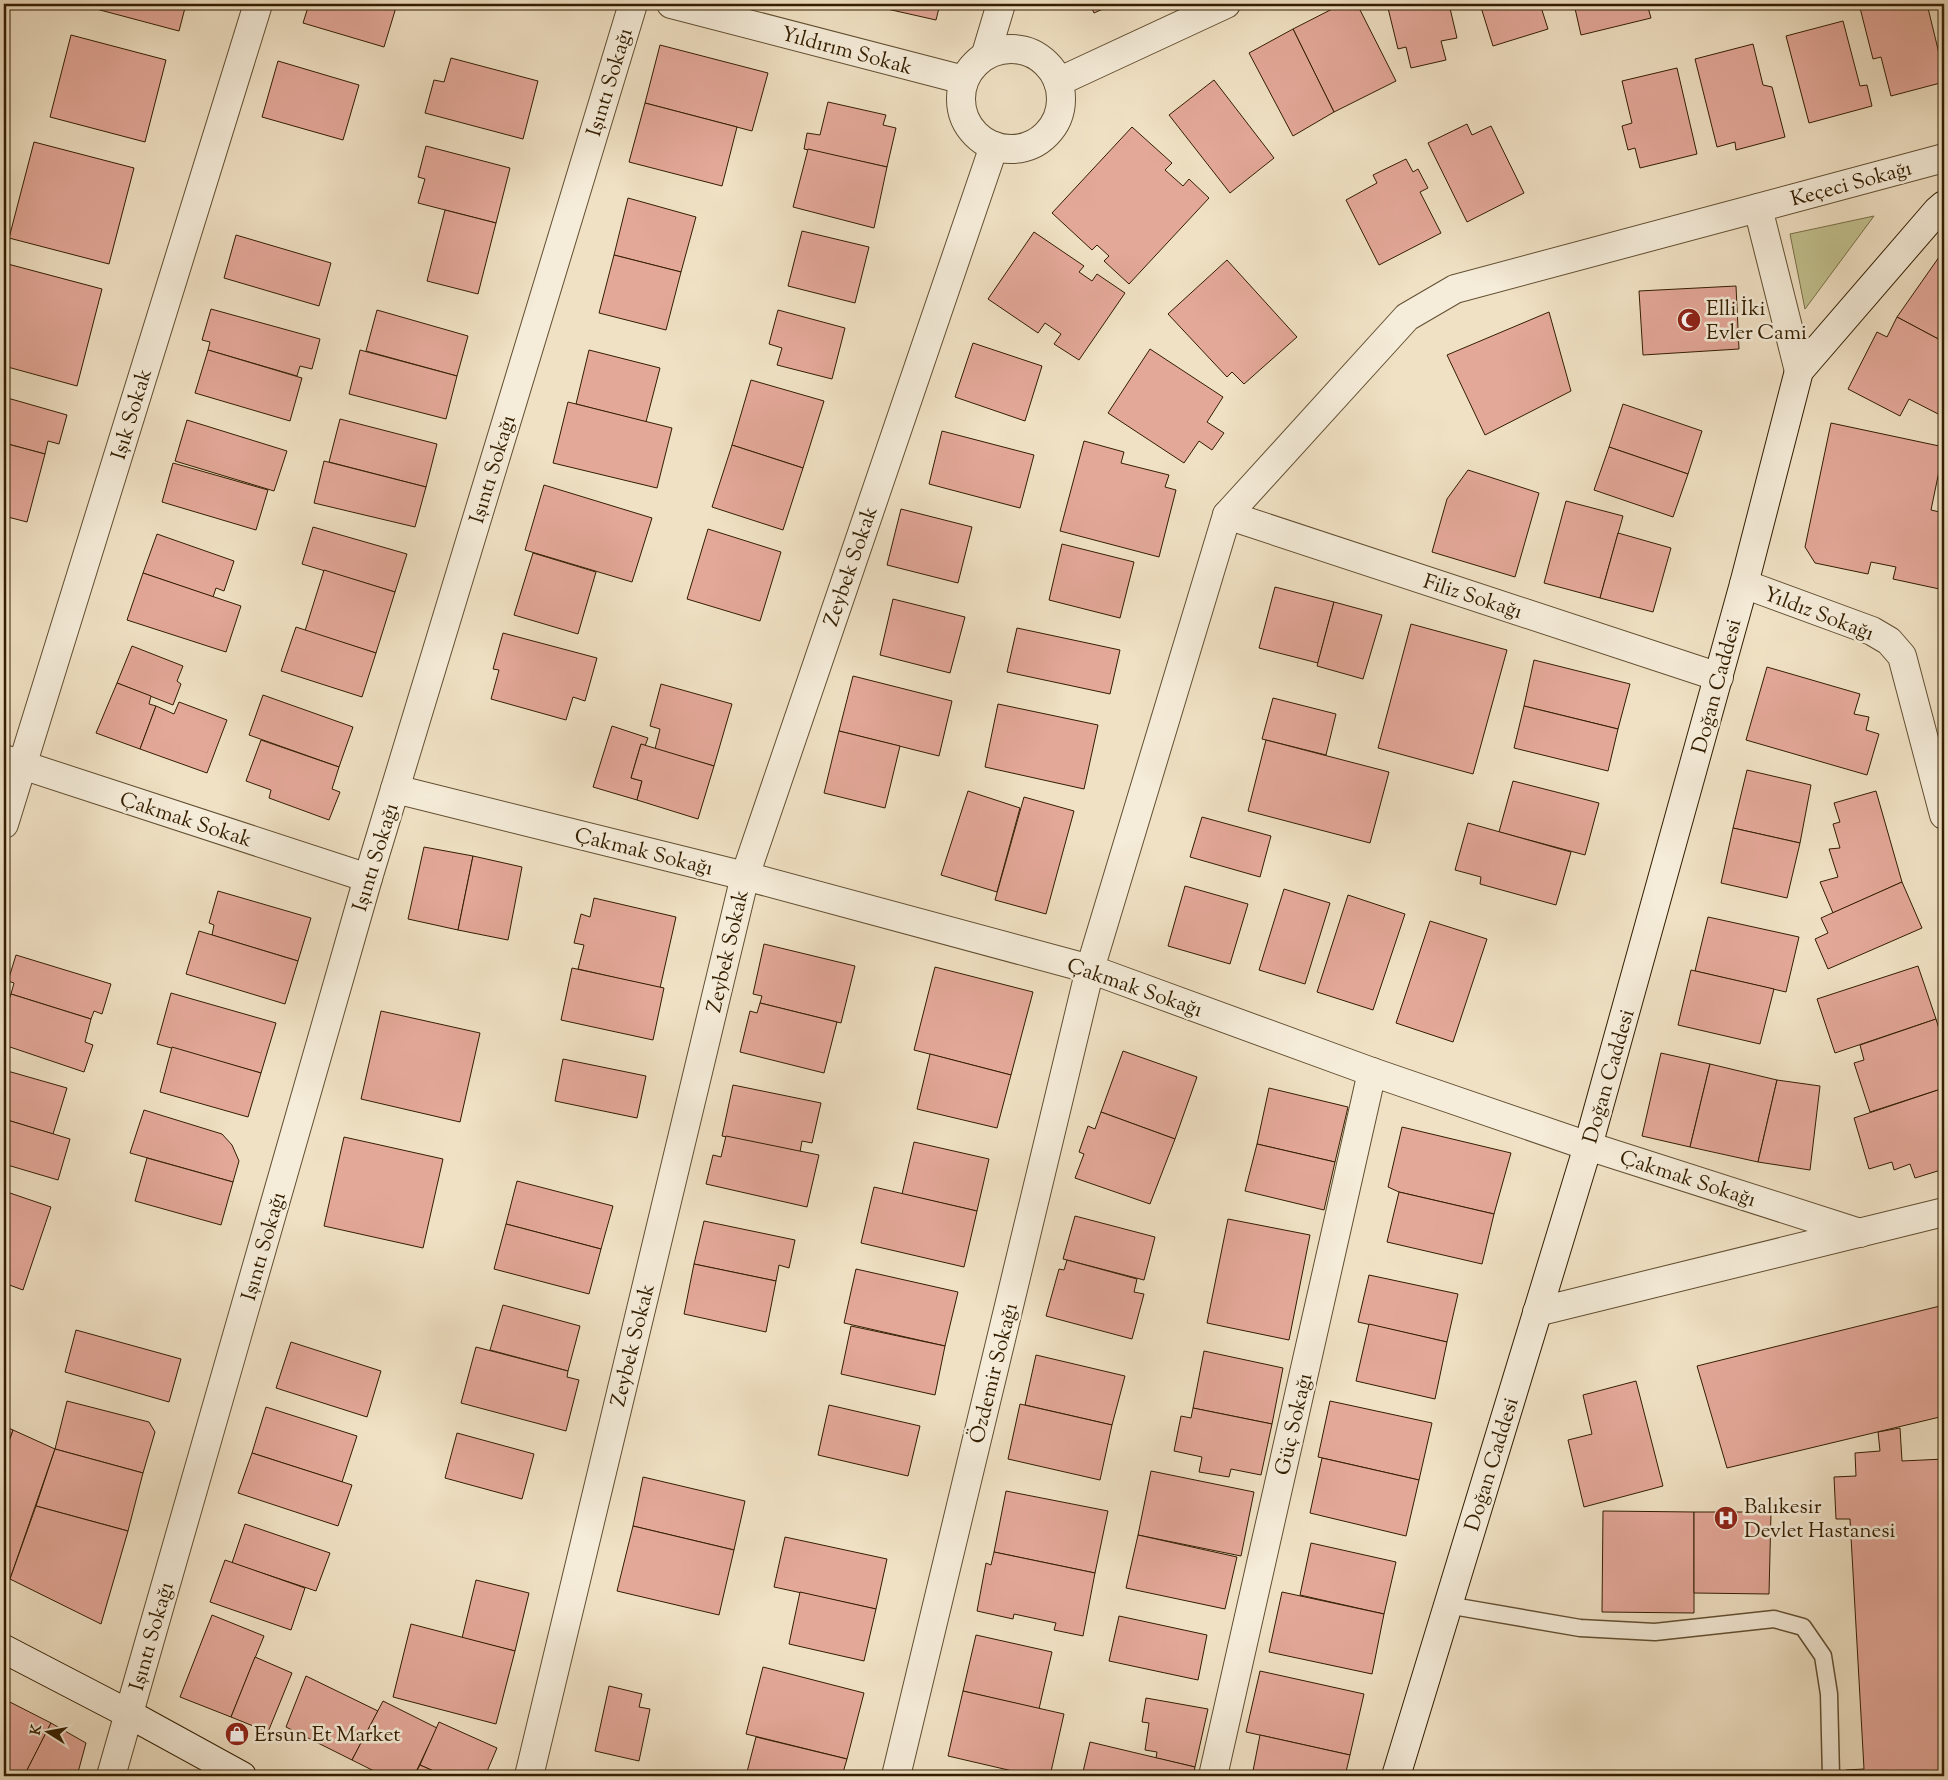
<svg xmlns="http://www.w3.org/2000/svg" width="1948" height="1780" font-family="'Sorts Mill Goudy',serif">
<rect width="100%" height="100%" fill="#f0e1c4"/>
<filter id="stains"><feTurbulence type="fractalNoise" baseFrequency=".004" numOctaves="4"/><feColorMatrix values="0 0 0 0 .2 0 0 0 0 .09 0 0 0 0 .02 0 0 0 .5 -.17"/></filter>
<radialGradient id="worn" r=".72"><stop offset=".6" stop-color="#630" stop-opacity="0"/><stop offset="1" stop-color="#630" stop-opacity=".3"/></radialGradient>
<polygon fill="#c1c18f" stroke="#7a7048" points="1874,216 1805,309 1790,234"/>
<g fill="#e4a899" stroke="#331e00">
<polygon points="86,4 186,4 179,31 85,6"/>
<polygon points="309,4 397,4 384,47 303,23"/>
<polygon points="865,4 940,4 936,20"/>
<polygon points="1090,4 1114,4 1094,13"/>
<polygon points="1342,4 1357,4 1396,81 1334,112 1293,29"/>
<polygon points="1387,4 1449,4 1457,38 1441,41 1446,60 1411,68 1406,47 1398,49"/>
<polygon points="1480,4 1540,4 1548,29 1493,46"/>
<polygon points="1574,4 1647,4 1651,18 1581,35"/>
<polygon points="1859,4 1927,4 1944,74 1944,82 1891,96 1881,57 1873,59"/>
<polygon points="1843,21 1860,86 1867,85 1872,106 1809,123 1786,36"/>
<polygon points="1293,29 1334,112 1293,136 1249,53"/>
<polygon points="71,35 166,60 145,142 50,117"/>
<polygon points="1753,44 1763,85 1772,87 1785,137 1736,150 1735,142 1717,147 1695,59"/>
<polygon points="660,45 768,73 752,131 645,103"/>
<polygon points="451,58 538,81 523,139 425,113 434,80 444,82"/>
<polygon points="278,61 359,85 343,140 262,117"/>
<polygon points="1677,68 1697,154 1640,168 1635,148 1628,150 1622,126 1632,123 1622,81"/>
<polygon points="1214,80 1274,158 1230,193 1169,115"/>
<polygon points="828,102 886,115 883,125 896,128 887,167 804,149 807,133 820,135"/>
<polygon points="645,103 737,127 722,186 629,162"/>
<polygon points="1467,124 1472,135 1491,126 1524,193 1467,222 1428,143"/>
<polygon points="1132,127 1172,163 1165,170 1183,186 1189,179 1209,198 1129,284 1104,261 1109,256 1097,245 1092,250 1052,213"/>
<polygon points="34,142 134,168 109,264 9,238"/>
<polygon points="426,146 510,168 496,223 418,203 425,179 418,177"/>
<polygon points="808,149 887,167 874,228 793,207"/>
<polygon points="1406,159 1413,172 1418,169 1428,188 1420,192 1441,233 1379,265 1346,200 1377,183 1373,175"/>
<polygon points="628,198 696,217 681,272 614,255"/>
<polygon points="445,210 496,223 478,294 427,281"/>
<polygon points="802,231 869,247 855,303 788,286"/>
<polygon points="1034,232 1084,266 1079,272 1092,281 1097,274 1125,293 1079,360 1054,344 1061,334 1045,323 1038,333 988,299"/>
<polygon points="236,235 331,263 319,306 224,278"/>
<polygon points="1944,250 1944,342 1897,317"/>
<polygon points="614,255 681,272 666,330 599,313"/>
<polygon points="1227,260 1297,337 1244,384 1232,372 1227,377 1168,314"/>
<polygon points="4,263 102,289 77,386 4,366"/>
<polygon points="1736,286 1739,349 1643,355 1639,291"/>
<polygon points="211,309 320,339 312,369 300,366 297,376 208,350 210,342 202,340"/>
<polygon points="377,310 468,336 457,376 366,351"/>
<polygon points="778,310 845,328 832,379 777,365 782,348 769,344"/>
<polygon points="1549,312 1571,391 1485,435 1447,355"/>
<polygon points="1897,317 1944,342 1944,417 1909,399 1900,416 1848,389 1877,332 1887,337"/>
<polygon points="973,343 1042,366 1025,421 955,397"/>
<polygon points="1150,349 1223,397 1207,422 1224,433 1212,450 1199,441 1184,463 1108,413"/>
<polygon points="208,350 302,378 290,421 195,393"/>
<polygon points="360,350 457,376 446,419 349,394"/>
<polygon points="589,350 660,368 646,422 576,404"/>
<polygon points="751,380 824,401 803,468 732,445"/>
<polygon points="4,397 67,415 59,444 48,441 45,454 4,443"/>
<polygon points="568,402 672,428 657,488 553,463"/>
<polygon points="1623,404 1702,431 1688,474 1609,447"/>
<polygon points="340,419 437,444 426,487 329,462"/>
<polygon points="187,420 287,451 274,491 175,461"/>
<polygon points="1831,423 1944,447 1931,510 1944,513 1944,590 1893,579 1896,567 1871,562 1868,574 1815,563 1805,547"/>
<polygon points="942,431 1034,455 1020,508 929,484"/>
<polygon points="1084,441 1124,452 1121,463 1169,475 1165,487 1176,490 1159,557 1060,531"/>
<polygon points="4,443 45,454 27,522 4,516"/>
<polygon points="732,445 803,468 783,530 712,507"/>
<polygon points="1609,447 1688,474 1673,517 1594,490"/>
<polygon points="324,461 426,487 415,527 314,503"/>
<polygon points="173,463 268,490 256,530 162,502"/>
<polygon points="1468,470 1539,493 1515,577 1432,552 1447,499"/>
<polygon points="544,485 652,518 632,582 525,550"/>
<polygon points="1566,501 1623,516 1600,598 1544,583"/>
<polygon points="901,509 972,527 958,583 887,565"/>
<polygon points="313,527 407,554 395,592 302,564"/>
<polygon points="708,529 781,552 760,621 687,599"/>
<polygon points="1618,533 1671,548 1653,612 1600,598"/>
<polygon points="157,534 234,561 224,591 216,588 213,597 143,573"/>
<polygon points="1062,544 1134,562 1120,618 1049,600"/>
<polygon points="533,553 596,572 578,634 514,615"/>
<polygon points="324,570 395,592 376,653 305,631"/>
<polygon points="143,573 241,606 226,652 127,620"/>
<polygon points="1275,587 1334,602 1318,663 1259,648"/>
<polygon points="893,599 965,617 950,673 880,655"/>
<polygon points="1334,602 1382,615 1363,679 1317,666"/>
<polygon points="1411,624 1507,650 1473,774 1378,748"/>
<polygon points="296,627 376,653 362,697 281,671"/>
<polygon points="1017,628 1120,650 1110,694 1007,672"/>
<polygon points="503,633 597,658 585,701 573,697 566,720 491,699 499,670 493,669"/>
<polygon points="132,646 183,666 177,681 181,684 173,705 117,683"/>
<polygon points="1534,660 1630,684 1618,729 1524,706"/>
<polygon points="1767,667 1860,694 1854,714 1869,717 1866,730 1879,734 1867,775 1746,740"/>
<polygon points="853,676 952,701 939,756 839,731"/>
<polygon points="117,683 151,696 149,704 156,706 140,749 96,733"/>
<polygon points="661,684 732,704 714,766 655,749 660,729 650,726"/>
<polygon points="263,695 353,727 339,767 249,735"/>
<polygon points="1273,698 1336,714 1326,755 1262,739"/>
<polygon points="179,702 227,720 207,773 140,749 156,706 174,714"/>
<polygon points="998,704 1098,725 1084,789 985,767"/>
<polygon points="1524,706 1618,729 1608,771 1514,748"/>
<polygon points="612,726 648,738 645,746 641,744 631,778 642,781 637,800 593,787"/>
<polygon points="839,731 900,746 885,808 824,793"/>
<polygon points="261,740 339,767 332,789 340,792 329,820 269,798 271,790 246,781"/>
<polygon points="1266,740 1389,772 1370,843 1248,811"/>
<polygon points="641,744 714,766 698,819 637,800 642,781 631,778"/>
<polygon points="1747,770 1811,785 1800,843 1733,828"/>
<polygon points="1513,781 1599,803 1585,855 1499,832"/>
<polygon points="968,791 1020,808 997,892 941,875"/>
<polygon points="1876,791 1902,882 1833,913 1820,882 1838,877 1829,849 1840,848 1833,824 1840,822 1834,803"/>
<polygon points="1024,797 1074,811 1046,914 995,900"/>
<polygon points="1202,817 1271,836 1260,877 1190,857"/>
<polygon points="1468,823 1571,852 1556,905 1480,884 1481,877 1455,870"/>
<polygon points="1733,828 1800,843 1787,898 1721,883"/>
<polygon points="424,847 473,856 458,930 408,919"/>
<polygon points="473,856 522,867 508,940 458,930"/>
<polygon points="1902,882 1922,928 1828,969 1815,939 1828,933 1821,918"/>
<polygon points="1185,886 1248,904 1230,964 1168,946"/>
<polygon points="1284,889 1330,903 1305,984 1259,970"/>
<polygon points="218,891 311,918 298,961 212,935 214,925 209,923"/>
<polygon points="1348,895 1405,914 1373,1010 1317,992"/>
<polygon points="594,898 676,917 660,988 578,969 584,945 574,943 581,914 590,917"/>
<polygon points="1708,917 1799,937 1786,992 1695,971"/>
<polygon points="1430,921 1487,939 1453,1042 1396,1023"/>
<polygon points="199,931 298,961 285,1004 186,974"/>
<polygon points="764,944 855,966 841,1023 760,1003 762,996 753,994"/>
<polygon points="16,955 111,984 102,1014 94,1011 91,1019 11,994 14,983 8,981"/>
<polygon points="1918,966 1936,1019 1835,1053 1817,999"/>
<polygon points="935,967 1033,992 1011,1075 914,1050"/>
<polygon points="572,968 664,988 653,1040 561,1020"/>
<polygon points="1691,970 1774,989 1760,1044 1678,1025"/>
<polygon points="171,993 276,1023 261,1073 157,1044"/>
<polygon points="11,994 91,1019 85,1042 93,1045 84,1072 4,1045 4,1015"/>
<polygon points="760,1003 837,1022 824,1073 740,1052 750,1011 757,1013"/>
<polygon points="381,1011 480,1033 460,1122 361,1099"/>
<polygon points="1936,1019 1944,1045 1944,1088 1870,1112 1854,1063 1864,1060 1860,1045"/>
<polygon points="172,1047 261,1073 248,1117 160,1092"/>
<polygon points="1123,1051 1197,1077 1175,1139 1101,1112"/>
<polygon points="1661,1053 1710,1064 1690,1147 1642,1136"/>
<polygon points="930,1054 1011,1075 997,1128 917,1109"/>
<polygon points="563,1059 646,1076 637,1118 555,1101"/>
<polygon points="1710,1064 1777,1080 1758,1162 1690,1147"/>
<polygon points="4,1070 67,1088 53,1134 4,1119"/>
<polygon points="1777,1080 1820,1086 1810,1170 1758,1162"/>
<polygon points="733,1085 821,1103 812,1143 802,1141 800,1152 722,1136"/>
<polygon points="1269,1088 1348,1107 1335,1162 1257,1144"/>
<polygon points="1944,1088 1944,1169 1915,1178 1910,1164 1894,1170 1892,1162 1869,1169 1854,1118"/>
<polygon points="144,1110 222,1134 232,1145 239,1161 233,1182 130,1153"/>
<polygon points="1101,1112 1175,1139 1150,1204 1075,1178 1084,1154 1079,1152 1088,1126 1095,1129"/>
<polygon points="4,1119 70,1139 58,1180 4,1164"/>
<polygon points="1402,1127 1511,1153 1494,1214 1399,1192 1388,1187"/>
<polygon points="726,1136 819,1155 807,1207 706,1184 713,1155 721,1157"/>
<polygon points="344,1137 443,1159 423,1248 324,1226"/>
<polygon points="914,1142 989,1159 977,1211 902,1194"/>
<polygon points="1257,1144 1335,1162 1324,1210 1245,1191"/>
<polygon points="147,1158 233,1182 221,1225 135,1201"/>
<polygon points="517,1181 613,1206 601,1249 506,1224"/>
<polygon points="874,1187 977,1211 964,1267 861,1243"/>
<polygon points="4,1191 51,1207 23,1290 4,1283"/>
<polygon points="1399,1192 1494,1214 1482,1264 1387,1242"/>
<polygon points="1075,1216 1155,1237 1144,1280 1063,1259"/>
<polygon points="1228,1219 1310,1235 1289,1340 1207,1323"/>
<polygon points="704,1221 795,1240 789,1268 779,1265 776,1281 694,1264"/>
<polygon points="506,1224 601,1249 589,1294 494,1269"/>
<polygon points="1067,1260 1137,1279 1134,1292 1144,1294 1132,1339 1046,1316 1059,1269 1064,1270"/>
<polygon points="694,1264 776,1281 766,1332 684,1314"/>
<polygon points="856,1269 958,1292 945,1346 844,1323"/>
<polygon points="1369,1275 1458,1294 1447,1342 1358,1322"/>
<polygon points="503,1305 580,1326 568,1371 490,1350"/>
<polygon points="1944,1305 1944,1416 1727,1468 1697,1366"/>
<polygon points="1369,1324 1447,1342 1435,1399 1356,1381"/>
<polygon points="851,1326 945,1346 935,1395 841,1374"/>
<polygon points="76,1330 181,1359 169,1402 65,1372"/>
<polygon points="291,1342 381,1371 367,1417 276,1388"/>
<polygon points="476,1347 568,1371 567,1377 579,1380 566,1431 461,1403"/>
<polygon points="1204,1351 1283,1368 1272,1424 1193,1408"/>
<polygon points="1036,1355 1125,1376 1112,1425 1025,1405"/>
<polygon points="1636,1381 1663,1486 1584,1507 1568,1440 1592,1434 1583,1395"/>
<polygon points="67,1401 149,1422 155,1432 143,1473 55,1449"/>
<polygon points="1330,1401 1432,1423 1419,1480 1318,1457"/>
<polygon points="1020,1404 1112,1425 1100,1480 1008,1459"/>
<polygon points="829,1405 920,1426 908,1476 818,1455"/>
<polygon points="266,1407 357,1436 342,1482 252,1453"/>
<polygon points="1193,1408 1272,1424 1261,1475 1231,1469 1229,1477 1199,1472 1202,1457 1174,1451 1181,1416 1191,1418"/>
<polygon points="4,1426 13,1430 4,1456"/>
<polygon points="1900,1428 1902,1461 1944,1459 1944,1508 1942,1508 1944,1553 1944,1776 1846,1776 1846,1770 1864,1769 1850,1519 1836,1519 1834,1477 1856,1476 1855,1453 1880,1451 1878,1432"/>
<polygon points="13,1430 55,1449 10,1579 4,1574 4,1456"/>
<polygon points="457,1433 534,1454 522,1499 445,1478"/>
<polygon points="55,1449 143,1473 128,1531 36,1506"/>
<polygon points="252,1453 352,1485 338,1526 238,1493"/>
<polygon points="1322,1458 1419,1480 1406,1536 1310,1513"/>
<polygon points="1151,1471 1254,1492 1241,1556 1138,1535"/>
<polygon points="643,1477 745,1501 734,1550 633,1526"/>
<polygon points="1006,1491 1108,1511 1095,1573 994,1552"/>
<polygon points="36,1506 128,1531 101,1624 10,1579"/>
<polygon points="1603,1511 1694,1512 1694,1613 1602,1612"/>
<polygon points="1694,1512 1771,1512 1769,1594 1694,1593"/>
<polygon points="245,1524 330,1553 316,1591 232,1563"/>
<polygon points="633,1526 734,1550 719,1615 617,1591"/>
<polygon points="1138,1535 1237,1557 1225,1609 1126,1588"/>
<polygon points="785,1537 887,1559 876,1609 774,1587"/>
<polygon points="1311,1543 1396,1562 1384,1614 1300,1595"/>
<polygon points="994,1552 1095,1573 1083,1636 1054,1630 1056,1623 1014,1614 1013,1619 977,1611 986,1563 991,1565"/>
<polygon points="225,1560 305,1588 291,1630 210,1602"/>
<polygon points="476,1580 529,1593 515,1651 462,1638"/>
<polygon points="800,1592 876,1609 864,1661 789,1644"/>
<polygon points="1282,1592 1384,1614 1372,1674 1269,1652"/>
<polygon points="212,1615 264,1636 231,1717 180,1697"/>
<polygon points="1119,1616 1207,1635 1198,1680 1109,1661"/>
<polygon points="411,1624 515,1651 496,1724 393,1697"/>
<polygon points="976,1635 1052,1652 1039,1709 963,1691"/>
<polygon points="255,1657 292,1673 268,1732 231,1717"/>
<polygon points="763,1667 864,1693 847,1759 746,1734"/>
<polygon points="1260,1671 1364,1694 1350,1755 1246,1732"/>
<polygon points="306,1676 378,1711 352,1760 286,1727"/>
<polygon points="609,1686 642,1694 639,1707 650,1709 639,1761 595,1751"/>
<polygon points="963,1691 1064,1714 1050,1776 1034,1776 948,1756"/>
<polygon points="1146,1698 1208,1709 1195,1767 1156,1758 1157,1752 1145,1750 1149,1723 1142,1722"/>
<polygon points="4,1699 51,1723 24,1776 4,1776"/>
<polygon points="383,1701 437,1728 414,1776 384,1776 352,1760"/>
<polygon points="439,1722 497,1748 485,1776 445,1776 420,1765"/>
<polygon points="51,1723 86,1743 77,1776 24,1776"/>
<polygon points="1260,1735 1350,1755 1345,1776 1252,1776"/>
<polygon points="756,1737 847,1759 842,1776 746,1776"/>
<polygon points="1090,1742 1195,1767 1193,1776 1082,1776"/>
<polygon points="420,1765 445,1776 414,1776"/>
</g>
<g fill="none" stroke-linecap="round" stroke-linejoin="round">
<g stroke="#624f31" stroke-width="19">
<polyline id="lane" points="1447,1605 1580,1628 1655,1632 1774,1619 1803,1627 1823,1656 1829,1694 1831,1776"/>
</g>
<g stroke="#624f31" stroke-width="30">
<g id="street">
<polyline points="671,4 964,80"/>
<circle cx="1011" cy="99" r="50"/>
<polyline points="986,54 1001,4"/>
<polyline points="1058,82 1226,4"/>
<polyline points="1758,208 1799,371"/>
<polyline points="1227,515 1719,677"/>
<polyline points="1744,584 1872,631 1889,641 1902,656 1944,815"/>
<polyline points="4,759 368,878"/>
<polyline points="395,789 745,876 1090,969 1372,1072 1588,1146 1860,1233"/>
<polyline points="4,824 258,4"/>
<polyline points="1537,1312 1944,1212"/>
<polyline points="111,1776 368,878 633,4"/>
<polyline points="529,1776 745,876 994,146"/>
<polyline points="896,1776 1090,969 1227,515 1407,317 1455,289 1944,158"/>
<polyline points="1213,1776 1372,1072"/>
</g>
</g>
<g stroke="#331e00" stroke-width="30">
<g id="secondary">
<polyline points="4,1649 129,1714 242,1776"/>
<polyline points="1396,1776 1588,1146 1744,584 1799,371 1937,211 1944,205"/>
</g>
</g>
<use href="#lane" stroke="#f5ecd9" stroke-width="16"/>
<use href="#street" stroke="#f5ecd9" stroke-width="28"/>
<use href="#secondary" stroke="#f5ecd9" stroke-width="28"/>
</g>
<defs>
<g id="mosque-disc" transform="scale(1.25)"><circle r="9.5" fill="#8f2418" stroke="#f5ecd9"/><path d="M3.5-4.9A6 6 0 1 0 3.5 4.9A5 5 0 1 1 3.5-4.9Z" fill="#fff"/></g>
<g id="hospital-disc" transform="scale(1.25)"><circle r="9.5" fill="#8f2418" stroke="#f5ecd9"/><path d="M-5-5h3v3.5h4V-5h3V5h-3V1.5h-4V5h-3Z" fill="#fff"/></g>
<g id="shop-disc" transform="scale(1.25)"><circle r="9.5" fill="#8f2418" stroke="#f5ecd9"/><path d="M-5-2.5h2.3a2.7 3.5 0 0 1 5.4 0H5L5.5 6h-11ZM-1.5-2.5h3a1.5 2.3 0 0 0-3 0Z" fill="#fff"/></g>
</defs>
<g fill-rule="evenodd">
<use href="#mosque-disc" x="1689" y="320"/>
<use href="#hospital-disc" x="1726" y="1518"/>
<use href="#shop-disc" x="237" y="1734"/>
</g>
<g text-anchor="middle" stroke-width="5" stroke-linejoin="round" paint-order="stroke">
<g font-size="21" fill="#331e00" stroke="#f5ecd9">
<text transform="translate(847 50) rotate(15)" y="7">Yıldırım Sokak</text>
<text transform="translate(609 82) rotate(-73)" y="7">Işıntı Sokağı</text>
<text transform="translate(1851 183) rotate(-15)" y="7">Keçeci Sokağı</text>
<text transform="translate(131 414) rotate(-73)" y="7">Işık Sokak</text>
<text transform="translate(492 469) rotate(-73)" y="7">Işıntı Sokağı</text>
<text transform="translate(850 566) rotate(-71)" y="7">Zeybek Sokak</text>
<text transform="translate(1473 596) rotate(18)" y="7">Filiz Sokağı</text>
<text transform="translate(1819 613) rotate(21)" y="7">Yıldız Sokağı</text>
<text transform="translate(1716 686) rotate(-75)" y="7">Doğan Caddesi</text>
<text transform="translate(186 819) rotate(18)" y="7">Çakmak Sokak</text>
<text transform="translate(644 851) rotate(14)" y="7">Çakmak Sokağı</text>
<text transform="translate(375 857) rotate(-73)" y="7">Işıntı Sokağı</text>
<text transform="translate(727 951) rotate(-77)" y="7">Zeybek Sokak</text>
<text transform="translate(1135 987) rotate(19)" y="7">Çakmak Sokağı</text>
<text transform="translate(1608 1076) rotate(-74)" y="7">Doğan Caddesi</text>
<text transform="translate(1688 1178) rotate(18)" y="7">Çakmak Sokağı</text>
<text transform="translate(263 1246) rotate(-74)" y="7">Işıntı Sokağı</text>
<text transform="translate(632 1345) rotate(-76)" y="7">Zeybek Sokak</text>
<text transform="translate(993 1373) rotate(-76)" y="7">Özdemir Sokağı</text>
<text transform="translate(1293 1424) rotate(-77)" y="7">Güç Sokağı</text>
<text transform="translate(1491 1464) rotate(-73)" y="7">Doğan Caddesi</text>
<text transform="translate(151 1636) rotate(-74)" y="7">Işıntı Sokağı</text>
</g>
<g font-size="21" fill="#331e00" stroke="#f5ecd9" text-anchor="start">
<text x="1706" y="315">Elli İki<tspan x="1706" dy="24">Evler Cami</tspan></text>
<text x="1744" y="1513">Balıkesir<tspan x="1744" dy="24">Devlet Hastanesi</tspan></text>
<text x="254" y="1741">Ersun Et Market</text>
</g>
</g>
<rect width="1948" height="1780" fill="none" stroke="#f0e1c4" stroke-width="20"/>
<rect x="5" y="5" width="1938" height="1770" fill="none" stroke="#331e00" stroke-width="2.5"/>
<rect x="10" y="10" width="1928" height="1760" fill="none" stroke="#331e00"/>
<g transform="translate(48 1732) rotate(281)" stroke="#f5ecd9" stroke-width="4" paint-order="stroke">
<path d="M0-4L9 19L0 12L-9 19Z" fill="#331e00"/>
<text y="-8" font-size="14" font-weight="bold" text-anchor="middle" fill="#331e00">K</text>
</g>
<rect width="100%" height="100%" filter="url(#stains)"/>
<rect width="100%" height="100%" fill="url(#worn)"/>
</svg>
